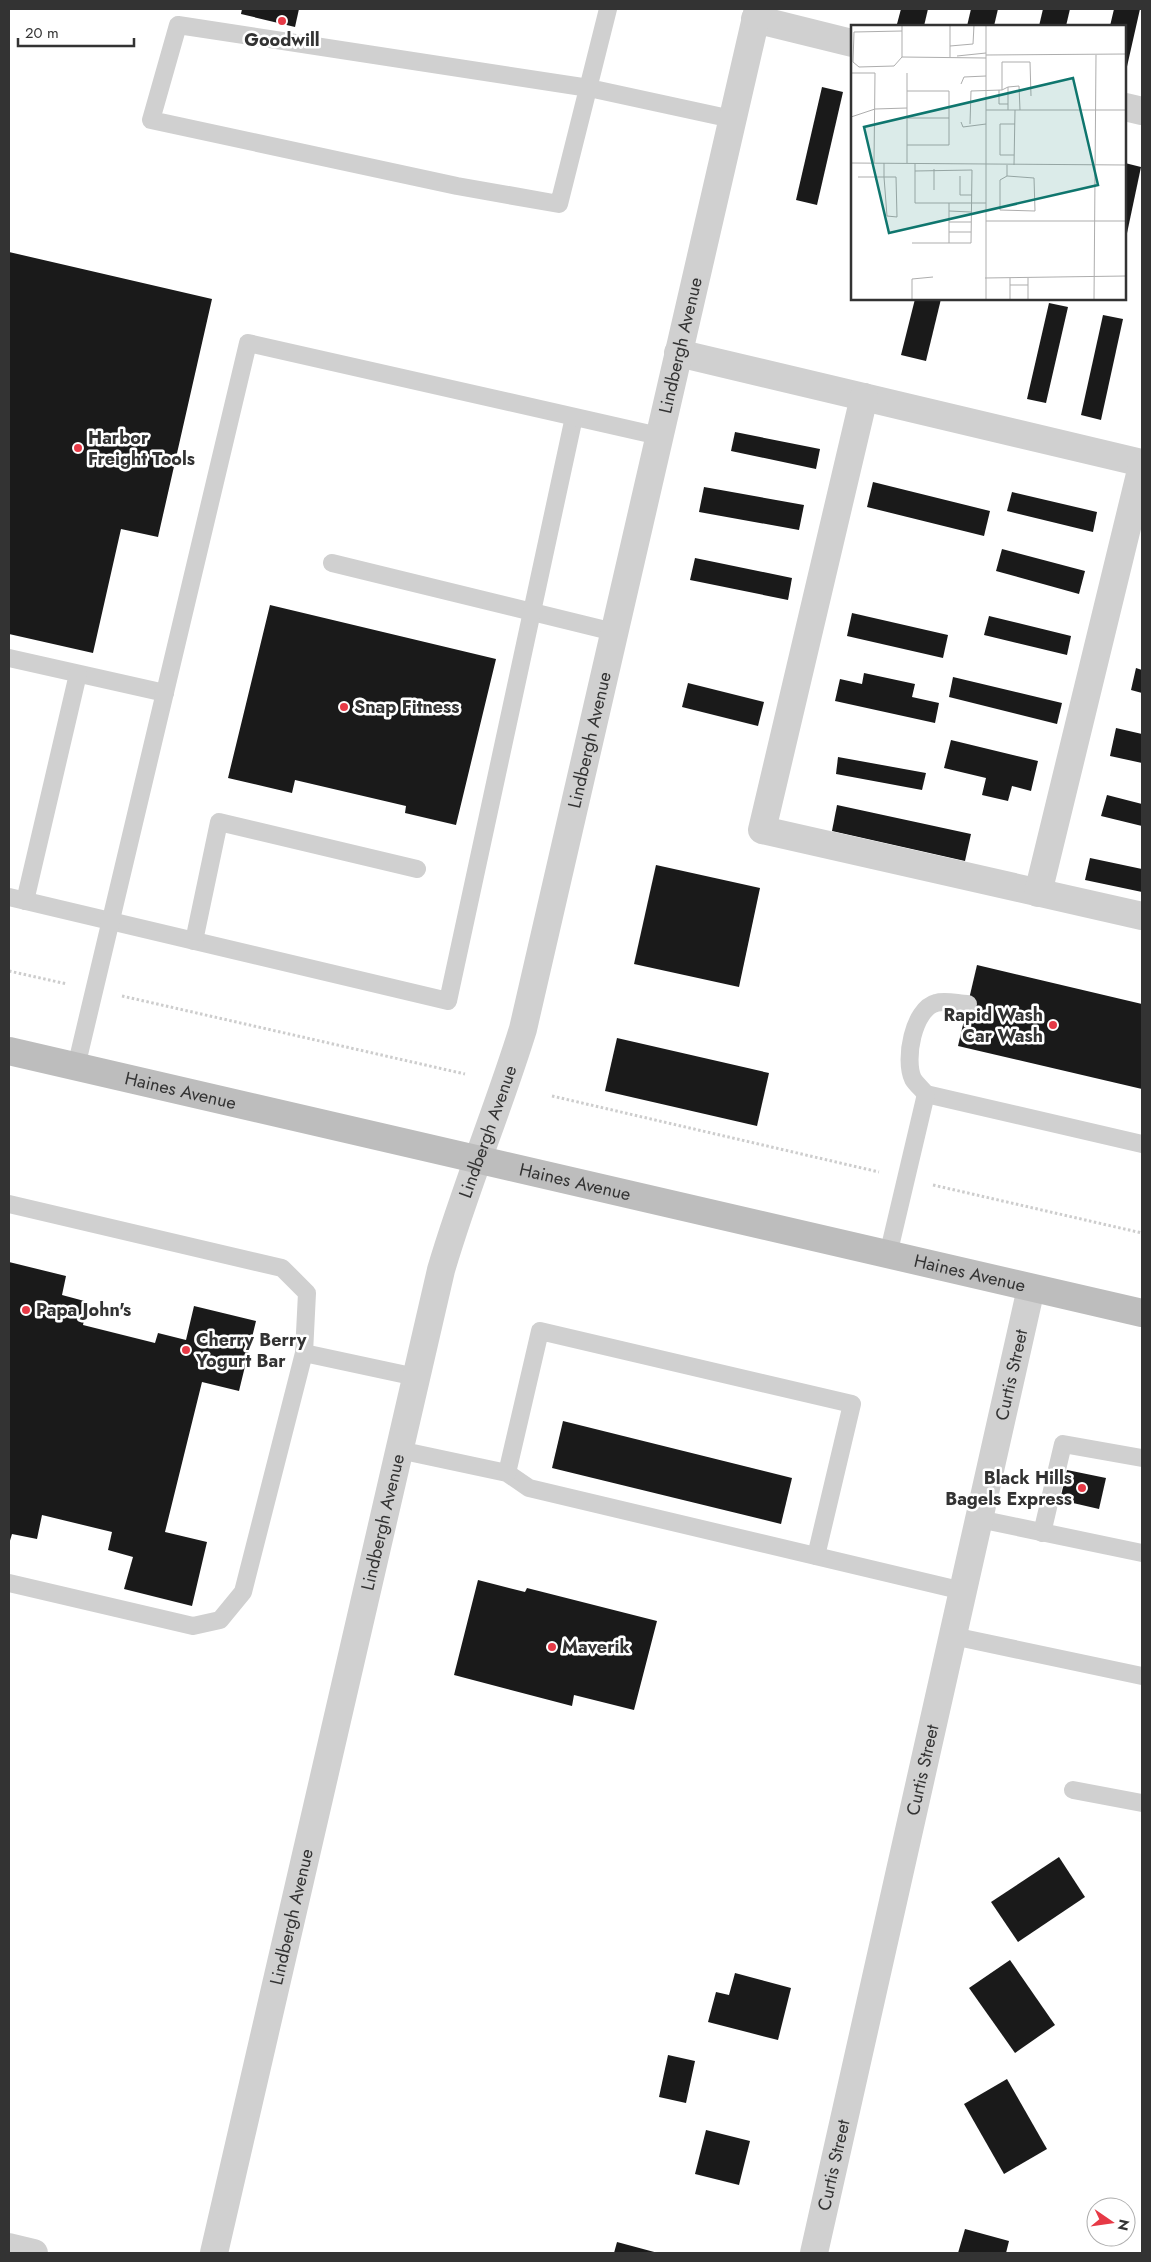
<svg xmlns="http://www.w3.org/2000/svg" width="1151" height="2262" font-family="Jost,sans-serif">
<rect width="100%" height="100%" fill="#fff"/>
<g fill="#1a1a1a">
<polygon points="242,9 299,9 295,27 241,14"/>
<polygon points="901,9 928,9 924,26 897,24"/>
<polygon points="971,9 998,9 994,26 967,26"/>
<polygon points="1043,9 1070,9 1066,26 1039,26"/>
<polygon points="1114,9 1140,9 1126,71 1125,26 1110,26"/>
<polygon points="822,87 843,92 817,205 796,200"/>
<polygon points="1125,163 1141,167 1126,238 1125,238"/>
<polygon points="9,252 212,299 158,537 121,529 93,653 9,634"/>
<polygon points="915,299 941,299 926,361 901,355"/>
<polygon points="1049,303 1068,307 1046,403 1027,399"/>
<polygon points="1103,315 1123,319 1101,420 1081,415"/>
<polygon points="735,432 820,449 816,469 731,451"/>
<polygon points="873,482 990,511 984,536 867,507"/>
<polygon points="704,487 804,505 799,530 699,512"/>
<polygon points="1012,492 1097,512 1093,532 1007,511"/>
<polygon points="1002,549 1085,571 1079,594 996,571"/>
<polygon points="695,558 792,578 788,600 690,580"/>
<polygon points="270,605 496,659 456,825 405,813 406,806 295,780 292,793 228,778"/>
<polygon points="852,613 948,635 943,658 847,636"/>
<polygon points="989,616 1071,636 1067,655 984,635"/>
<polygon points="1136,668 1142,670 1142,693 1131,690"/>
<polygon points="864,673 915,684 912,697 939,703 935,723 835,701 840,679 862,684"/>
<polygon points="953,677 1062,703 1057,724 949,697"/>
<polygon points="688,683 764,702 758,726 682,707"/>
<polygon points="1116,728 1142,734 1142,763 1110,756"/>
<polygon points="951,740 1038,761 1031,791 1012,786 1008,801 982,795 986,778 944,768"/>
<polygon points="838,757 926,773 922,790 836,774"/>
<polygon points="1107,795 1142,804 1142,826 1101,816"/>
<polygon points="837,805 971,834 965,861 832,831"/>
<polygon points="1090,858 1142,869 1142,892 1085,880"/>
<polygon points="656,865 760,888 739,987 634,964"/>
<polygon points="977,965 1142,1004 1142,1089 958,1046"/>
<polygon points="617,1038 769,1073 757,1126 605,1091"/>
<polygon points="9,1262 66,1276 62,1295 88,1302 83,1325 155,1343 158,1333 186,1340 194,1306 256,1321 239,1391 202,1382 165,1532 207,1542 192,1606 124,1589 133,1557 108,1550 112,1532 42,1515 37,1539 12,1534 9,1544"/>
<polygon points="563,1421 792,1478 781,1524 552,1468"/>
<polygon points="1067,1470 1106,1478 1099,1509 1060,1500"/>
<polygon points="478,1580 525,1592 527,1588 657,1621 634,1710 574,1695 572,1706 454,1675"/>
<polygon points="1059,1857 1085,1897 1018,1942 991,1902"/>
<polygon points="1010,1960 1055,2025 1015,2053 969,1988"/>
<polygon points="735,1973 791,1988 778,2040 708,2022 716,1992 729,1995"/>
<polygon points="668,2055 695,2061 686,2103 659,2097"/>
<polygon points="1007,2079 1047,2149 1004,2174 964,2104"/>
<polygon points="706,2130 750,2141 739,2185 695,2174"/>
<polygon points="965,2229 1009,2241 1006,2253 958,2253"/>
<polygon points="617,2242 658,2253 614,2253"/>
</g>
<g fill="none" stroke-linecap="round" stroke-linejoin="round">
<g stroke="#cdcdcd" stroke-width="3" stroke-dasharray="2.5 2.5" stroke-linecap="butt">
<polyline points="9,971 67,984"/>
<polyline points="122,996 465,1074"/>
<polyline points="552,1096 879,1172"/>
<polyline points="933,1185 1142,1233"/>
</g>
<g stroke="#d0d0d0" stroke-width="18">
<polyline points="608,9 559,204 457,186 151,120 178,25 589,88 732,119"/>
<polyline points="332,563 614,632"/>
<polyline points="9,658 165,693"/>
<polyline points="9,897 448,1001 574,417"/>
<polyline points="25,901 78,674"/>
<polyline points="194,941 219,822 417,869"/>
<path d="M968 1004C959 1004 945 1000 936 1003 913 1009 904 1060 913 1079 916 1084 922 1089 926 1094L1142 1144"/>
<polyline points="76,1067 248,343 659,436"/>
<polyline points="9,1204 282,1268 307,1293 304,1353 243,1592 220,1620 193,1626 9,1583"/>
<polyline points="888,1255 926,1094"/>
<polyline points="304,1353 416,1377"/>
<polyline points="399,1450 507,1473 529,1488 963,1591"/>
<polyline points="507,1473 540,1331 852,1404 816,1556"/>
<polyline points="979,1519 1142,1553"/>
<polyline points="1042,1533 1063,1444 1142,1458"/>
<polyline points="953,1636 1142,1676"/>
<polyline points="1073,1790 1142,1803"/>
</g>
<g stroke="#d0d0d0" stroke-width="28">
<polyline points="755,19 852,43"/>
<polyline points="1125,107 1142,111"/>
<polyline points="678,353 1142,463"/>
<polyline points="864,397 762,830 1142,916"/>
<polyline points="1038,893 1142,466"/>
<polyline points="9,2247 34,2253"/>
<path id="s1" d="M214 2253 441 1270C465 1188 498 1110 523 1029L758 9"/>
<path id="s2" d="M814 2253 1031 1288"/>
</g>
<path stroke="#bdbdbd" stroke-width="28" id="s3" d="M9 1051 1142 1313"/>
</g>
<g fill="#e63946" stroke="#fff" stroke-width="2">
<circle cx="282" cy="21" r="5"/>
<circle cx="78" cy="448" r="5"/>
<circle cx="344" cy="707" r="5"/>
<circle cx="1053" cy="1025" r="5"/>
<circle cx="26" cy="1310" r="5"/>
<circle cx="186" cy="1350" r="5"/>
<circle cx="1082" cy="1488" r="5"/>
<circle cx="552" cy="1647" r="5"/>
</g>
<g text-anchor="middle" stroke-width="5" stroke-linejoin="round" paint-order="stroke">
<g font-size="18" font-weight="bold" fill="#333" stroke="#fff" text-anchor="start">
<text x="282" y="46" text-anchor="middle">Goodwill</text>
<text x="88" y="444">Harbor<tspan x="88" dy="21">Freight Tools</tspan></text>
<text x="354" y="713">Snap Fitness</text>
<text x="1043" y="1021" text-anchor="end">Rapid Wash<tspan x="1043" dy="21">Car Wash</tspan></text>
<text x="36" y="1316">Papa John's</text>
<text x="196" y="1346">Cherry Berry<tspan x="196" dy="21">Yogurt Bar</tspan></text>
<text x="1072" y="1484" text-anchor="end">Black Hills<tspan x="1072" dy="21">Bagels Express</tspan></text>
<text x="562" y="1653">Maverik</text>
</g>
<g font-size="18" fill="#333" stroke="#fff">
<text dy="6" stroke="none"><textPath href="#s1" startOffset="1965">Lindbergh Avenue</textPath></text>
<text dy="6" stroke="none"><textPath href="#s1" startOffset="1560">Lindbergh Avenue</textPath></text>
<text dy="6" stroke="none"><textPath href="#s3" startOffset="176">Haines Avenue</textPath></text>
<text dy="6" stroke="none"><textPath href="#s1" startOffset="1155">Lindbergh Avenue</textPath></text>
<text dy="6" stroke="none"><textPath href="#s3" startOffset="581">Haines Avenue</textPath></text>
<text dy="6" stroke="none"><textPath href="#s3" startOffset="986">Haines Avenue</textPath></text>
<text dy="6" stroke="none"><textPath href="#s2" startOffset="900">Curtis Street</textPath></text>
<text dy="6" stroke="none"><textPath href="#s1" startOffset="750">Lindbergh Avenue</textPath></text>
<text dy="6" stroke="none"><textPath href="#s2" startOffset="495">Curtis Street</textPath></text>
<text dy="6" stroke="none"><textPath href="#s1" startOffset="345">Lindbergh Avenue</textPath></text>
<text dy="6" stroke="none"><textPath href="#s2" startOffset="90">Curtis Street</textPath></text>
</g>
</g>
<g transform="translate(851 25)">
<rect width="275" height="275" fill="#fff"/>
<path fill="none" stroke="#adadad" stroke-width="1" d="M51 0V32L135 33M99 0V32M99 21 122 19 123 0M135 30 275 29M106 31 135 28M51 32 43 41 8 42 2 37 3 7 51 6M0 48H24L23 138M110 59 113 52 135 51M148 65V79H157M151 65V37H179L180 71M135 85H275M157 85V62L168 61 169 85M0 92 24 84 56 83M56 93H98M110 97 112 102 135 99M119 99 120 66 151 65 157 62M56 120H98V66H56M163 130H149V99H164M0 138 275 140M56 138V48M64 138V178H135M156 140V151L183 153 184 186 149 185V155L156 151M163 140 164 85M109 151V170H121M7 152H45L46 192 36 191 33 152V138M83 165V144M98 178V218M98 186 120 187M135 196H275M98 197H120M98 207H120M61 218H120L121 145 64 146M134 253 275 251M159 253V275M177 253V275M159 260H177M61 275V254L82 252M135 275V0M243 275 245 30"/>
<path fill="#0f766e" fill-opacity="0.15" stroke="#0f766e" stroke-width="2.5" d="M222 53 247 160 38 208 13 102Z"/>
<rect width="275" height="275" fill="none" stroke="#333" stroke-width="2.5"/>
</g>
<rect width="1151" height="2262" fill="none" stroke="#333333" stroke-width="20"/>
<g transform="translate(1111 2222) rotate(103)"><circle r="24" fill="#ffffff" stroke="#adadad"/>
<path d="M0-4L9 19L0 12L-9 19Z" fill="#e63946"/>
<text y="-8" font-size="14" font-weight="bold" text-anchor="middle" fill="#333333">N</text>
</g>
<path d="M18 38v8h116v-8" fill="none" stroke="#333333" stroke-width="2.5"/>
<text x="25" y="38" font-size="15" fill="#333333" stroke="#ffffff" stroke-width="4" paint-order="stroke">20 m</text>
</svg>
